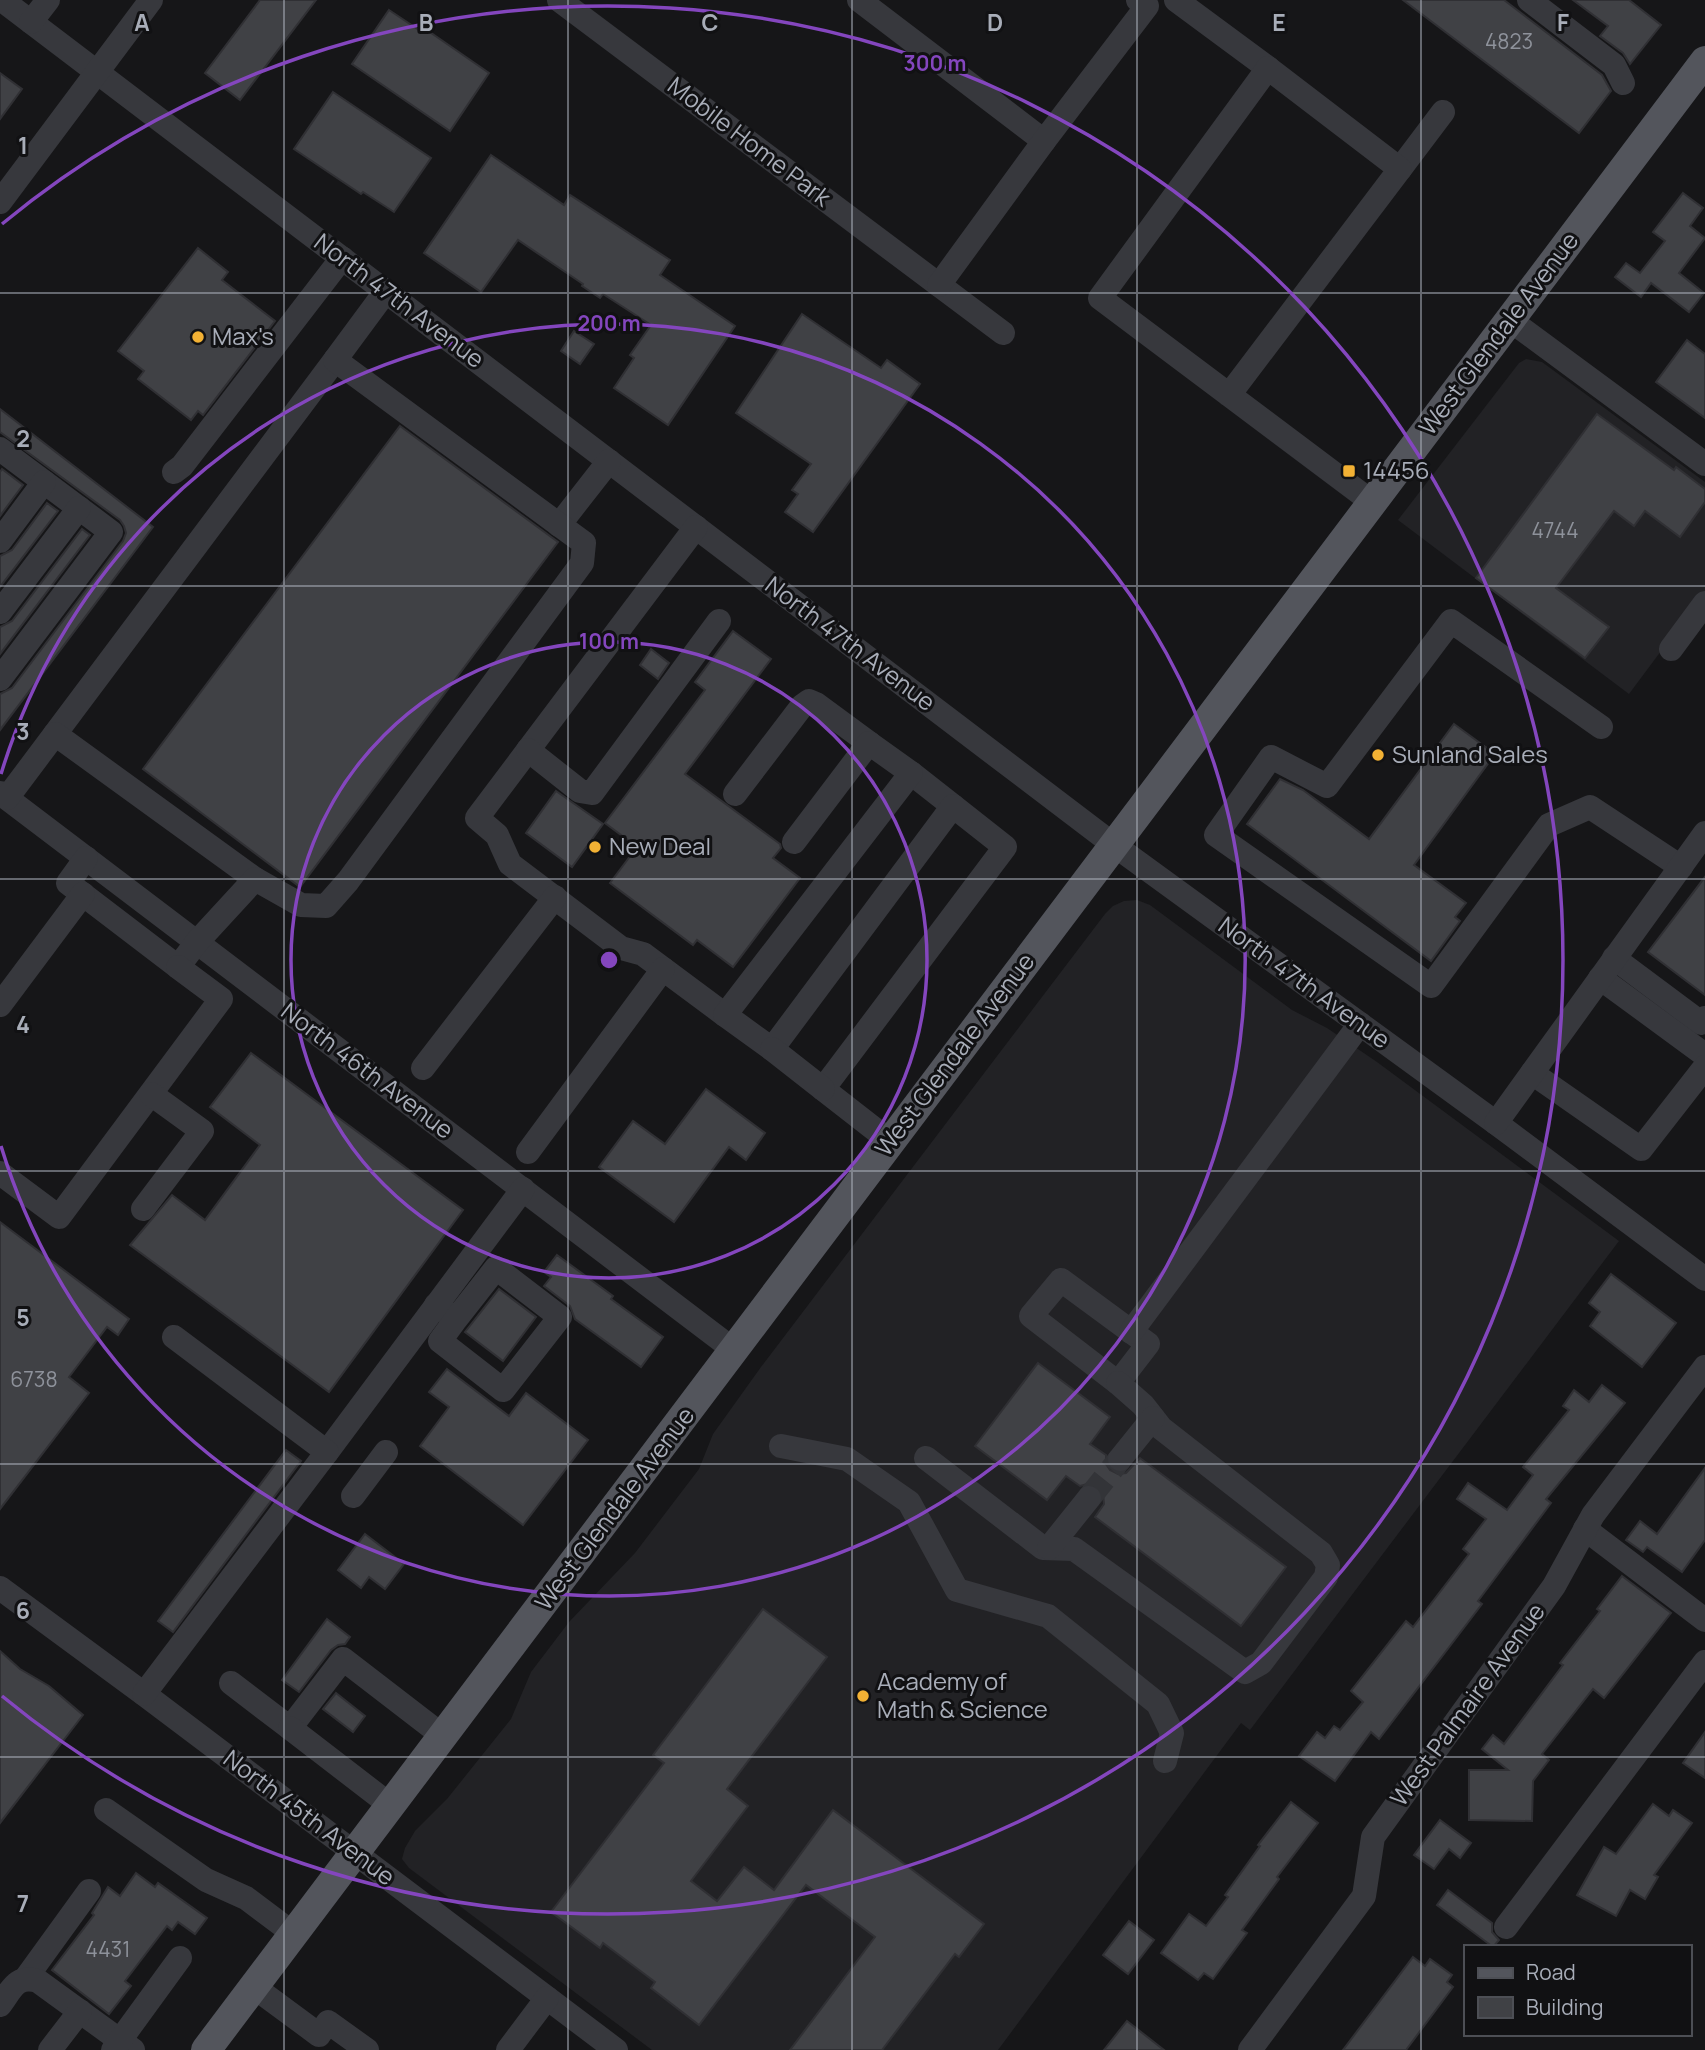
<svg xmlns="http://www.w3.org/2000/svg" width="1705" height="2050" font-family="Manrope,sans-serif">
<rect width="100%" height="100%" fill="#161618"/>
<g fill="#222225">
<polygon points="1526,359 1542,362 1705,482 1705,592 1629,694 1398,520 1519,363"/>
<polygon points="1137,900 1150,905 1292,1010 1327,1028 1377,1062 1619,1241 1250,1730 1241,1723 998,2050 652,2050 409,1868 402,1859 405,1848 415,1831 447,1799 511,1719 531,1672 569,1622 635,1553 699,1469 713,1434 761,1367 1105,914 1113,906 1124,901"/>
</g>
<g fill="#404145" stroke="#303034" stroke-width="2">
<polygon points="260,0 316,0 240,100 205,73"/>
<polygon points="1403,0 1504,0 1602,75 1611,91 1579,133"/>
<polygon points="1573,0 1629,0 1661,25 1630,64 1623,53 1600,36 1608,26"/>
<polygon points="389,10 419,30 421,26 489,73 450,131 352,64"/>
<polygon points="0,73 22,89 0,119"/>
<polygon points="333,92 431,158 394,212 363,192 361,194 294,149"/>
<polygon points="491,155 564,205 570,195 670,260 660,275 735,326 668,425 614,388 634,358 630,355 651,325 603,294 600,298 582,286 583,284 518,240 481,292 424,253"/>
<polygon points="1683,193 1703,208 1690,226 1705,238 1679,273 1704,293 1689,312 1651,283 1641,297 1615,277 1626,263 1640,273 1665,241 1653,232"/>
<polygon points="198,248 228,272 222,280 275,321 203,415 198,411 191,420 138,379 144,371 118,351"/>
<polygon points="802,314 881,368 887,360 920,384 813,532 785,512 798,494 792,490 811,464 736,413"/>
<polygon points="574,331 594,344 580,364 561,351"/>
<polygon points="1687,340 1705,354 1705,418 1656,382"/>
<polygon points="0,409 153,527 0,730 0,694 12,688 123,541 126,533 124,526 120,520 0,432"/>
<polygon points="1597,414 1674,470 1676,467 1705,489 1705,502 1680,537 1645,511 1634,526 1614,511 1556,588 1609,627 1585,658 1476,578"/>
<polygon points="400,426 558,542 300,887 143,769"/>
<polygon points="2,469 23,485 0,516 0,472"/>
<polygon points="47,503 58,511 0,587 0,556 12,550"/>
<polygon points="82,529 90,535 0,654 0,627 12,621"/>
<polygon points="733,631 771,659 685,774 780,844 781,848 773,858 800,878 733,967 697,940 693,945 610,883 637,847 605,823 705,690 695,682"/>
<polygon points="651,649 669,663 658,679 640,665"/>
<polygon points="1454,724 1495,754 1414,865 1466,903 1455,917 1460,921 1431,961 1247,824 1280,779 1303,790 1369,839"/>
<polygon points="556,791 603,824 572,867 526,833"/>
<polygon points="1705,877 1705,995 1648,952"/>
<polygon points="251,1053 463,1210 329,1392 130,1245 172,1195 205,1220 260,1145 210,1107"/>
<polygon points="706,1089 765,1133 746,1160 729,1147 674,1222 599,1167 633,1121 665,1144"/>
<polygon points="0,1222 129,1319 118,1335 107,1327 69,1377 89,1393 0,1509"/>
<polygon points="557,1255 613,1296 611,1299 663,1337 641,1367 575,1319 570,1306 544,1286 551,1277 544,1272"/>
<polygon points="1611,1274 1676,1323 1642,1367 1590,1326 1600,1312 1589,1303"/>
<polygon points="499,1289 536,1317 503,1361 465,1332"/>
<polygon points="1038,1363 1110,1417 1090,1444 1106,1455 1106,1464 1110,1470 1118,1474 1126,1473 1140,1458 1286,1567 1241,1626 1095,1517 1104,1504 1103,1493 1098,1486 1091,1483 1080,1486 1066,1476 1047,1500 975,1446"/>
<polygon points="447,1369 509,1416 526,1393 588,1440 523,1525 420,1446 449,1407 429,1392"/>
<polygon points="1602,1385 1625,1403 1546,1499 1551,1503 1478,1601 1482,1604 1379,1739 1371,1732 1335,1781 1299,1756 1317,1732 1325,1738 1334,1726 1340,1730 1363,1702 1351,1691 1406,1621 1413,1627 1469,1554 1463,1549 1486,1519 1457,1499 1468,1483 1507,1510 1533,1475 1523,1467 1569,1410 1563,1406 1574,1390 1589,1402"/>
<polygon points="286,1450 301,1461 173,1632 158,1621"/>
<polygon points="1705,1468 1705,1540 1682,1572 1647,1547 1643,1552 1626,1540 1640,1521 1657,1534"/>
<polygon points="365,1534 404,1564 385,1589 369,1577 361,1588 338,1570"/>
<polygon points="1622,1576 1671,1613 1604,1698 1593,1689 1542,1754 1549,1760 1533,1781 1532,1821 1469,1820 1469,1770 1508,1770 1482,1749 1493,1735 1504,1744 1563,1665 1560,1663 1600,1611 1597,1609"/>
<polygon points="763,1609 827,1657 727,1789 748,1806 691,1881 717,1901 744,1867 774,1890 833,1810 984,1924 959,1957 955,1954 882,2050 790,2050 875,1937 806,1885 699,2025 651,1988 655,1982 603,1943 600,1948 551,1912 664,1763 653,1755"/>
<polygon points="327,1619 350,1637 345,1644 338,1645 331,1650 299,1692 282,1680"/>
<polygon points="0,1651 20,1669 49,1686 83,1715 0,1823"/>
<polygon points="336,1693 365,1716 353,1732 323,1709"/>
<polygon points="1705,1732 1705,1778 1683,1763"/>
<polygon points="1291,1802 1318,1823 1277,1877 1279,1879 1242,1930 1247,1933 1213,1979 1204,1973 1198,1980 1161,1953 1189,1914 1206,1926 1228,1897 1225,1895 1260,1846 1258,1845"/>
<polygon points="1653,1804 1669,1816 1673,1810 1692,1823 1654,1875 1658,1877 1645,1899 1630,1890 1616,1916 1577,1895 1604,1847 1616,1854"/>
<polygon points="1440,1820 1471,1843 1460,1858 1449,1849 1434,1869 1414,1855"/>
<polygon points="136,1873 155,1887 158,1883 207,1918 195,1934 178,1922 172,1930 167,1926 125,1981 131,1986 109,2014 52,1970 94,1915 92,1913 108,1887 120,1896"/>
<polygon points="1448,1890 1492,1923 1492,1932 1499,1940 1493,1947 1437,1905"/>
<polygon points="1129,1921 1154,1940 1128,1974 1103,1955"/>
<polygon points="1413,1957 1425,1966 1430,1959 1452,1975 1447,1982 1453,1987 1406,2050 1343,2050"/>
<polygon points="1127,2021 1164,2050 1104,2050"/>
</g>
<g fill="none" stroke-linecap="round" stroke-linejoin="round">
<polyline stroke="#333438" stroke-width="24" stroke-dasharray="24 12" stroke-linecap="butt" points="1089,1498 1120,1459"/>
<g stroke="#37383d" stroke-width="24">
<polyline points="2,0 1114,845 1496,1123 1705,1279"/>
<polyline points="559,0 1003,333"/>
<polyline points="859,0 1044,141"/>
<polyline points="1176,0 1268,68"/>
<polyline points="1529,0 1614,65 1623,83"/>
<polyline points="31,22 48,0"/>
<polyline points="1400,169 1443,112"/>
<polyline points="0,202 151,0"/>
<polyline points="939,285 1044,141 1147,6 1138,0"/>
<polyline points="1510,320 1705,464"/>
<polyline points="1229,395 1400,169 1268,68 1100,298 1372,502"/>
<polyline points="0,449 111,532 0,679"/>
<polyline points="174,472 182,466 342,258"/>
<polyline points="559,525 609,461"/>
<polyline points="696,527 477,818 497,835 510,864 621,948 643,954 725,1015"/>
<polyline points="0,541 44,482"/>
<polyline points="0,612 79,508"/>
<polyline points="1671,649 1705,603"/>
<polyline points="1601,727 1451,621 1327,786 1271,757 1216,835 1431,986 1549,825 1590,807 1681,867"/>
<polyline points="55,734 335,360"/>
<polyline points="528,750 580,791 592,793 719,621"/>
<polyline points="911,773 953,806"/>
<polyline points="0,793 734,1350"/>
<polyline points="735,794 802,706 809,701 816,704 869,743"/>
<polyline points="7,798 55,734 255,879"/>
<polyline points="794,842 869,743 911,773 725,1015 772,1049 953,806 1005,847 823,1089 891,1142"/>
<polyline points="86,858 68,883 178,967 197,942 255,879 301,905 326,906 348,881 582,563 584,543 335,360 386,291"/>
<polyline points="1614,958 1701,1023 1705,1018"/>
<polyline points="1600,978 1705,1055"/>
<polyline points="0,1005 83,894"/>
<polyline points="772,1049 823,1089"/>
<polyline points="423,1068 555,897"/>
<polyline points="1532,1073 1641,1149 1705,1067"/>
<polyline points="1496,1123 1705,833"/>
<polyline points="528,1152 663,969"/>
<polyline points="0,1173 59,1217 221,999 178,967"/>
<polyline points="143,1209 202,1131 151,1094"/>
<polygon points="1061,1280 1148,1344 1118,1383 1031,1316"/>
<polyline points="436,1305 456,1319 496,1268 560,1317 503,1390 440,1341 456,1319"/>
<polyline points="1131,1332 1360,1024"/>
<polyline points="781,1446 847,1459 909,1502 957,1590 1048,1616 1158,1704 1172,1733 1165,1761"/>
<polyline points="327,1452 523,1189"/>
<polyline points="926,1458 1043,1548 1074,1549 1245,1672 1261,1663 1326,1577 1328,1565 1321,1553 1161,1428 1143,1405 1118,1383"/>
<polyline points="1120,1459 1153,1418"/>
<polyline points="353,1496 386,1452"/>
<polyline points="1585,1529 1705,1620"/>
<polyline points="1049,1548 1089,1498"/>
<polyline points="0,1588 144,1694 616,2050"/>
<polyline points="231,1683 290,1728 343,1659 443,1736"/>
<polyline points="144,1694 327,1452 174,1337"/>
<polyline points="290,1728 390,1805"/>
<polyline points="106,1810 206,1880 246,1898 294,1934"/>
<polyline points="1506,1927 1705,1662"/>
<polyline points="26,1978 89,1891"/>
<polyline points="254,1987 319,2035 328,2022 367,2050"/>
<path d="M0 2005C12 1989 16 1975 38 1981L133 2050"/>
<polyline points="50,2050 80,2011"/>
<polyline points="113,2050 180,1958"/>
<polyline points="508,2050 547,1998"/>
<polyline points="1250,2050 1364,1896 1373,1837 1554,1586 1593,1515 1705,1367"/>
</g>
<polyline stroke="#53555c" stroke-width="30" points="206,2050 1705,61"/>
</g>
<path fill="none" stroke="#a8adb8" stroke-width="2" stroke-opacity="0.55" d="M284 0V2050M568 0V2050M852 0V2050M1137 0V2050M1421 0V2050M0 293H1705M0 586H1705M0 879H1705M0 1171H1705M0 1464H1705M0 1757H1705"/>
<g fill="none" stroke="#8446be" stroke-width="3.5">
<circle cx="609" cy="960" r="318"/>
<path d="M1 774A636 636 0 1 1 1 1146"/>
<path d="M2 224A954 954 0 1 1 2 1696"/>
</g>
<g fill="#f2b134" stroke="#111113" stroke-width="2.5">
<circle cx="198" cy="337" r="7"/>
<rect x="1342" y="464" width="14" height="14" rx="3.5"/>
<circle cx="1378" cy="755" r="7"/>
<circle cx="595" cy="847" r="7"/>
<circle cx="863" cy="1696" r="7"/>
</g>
<g text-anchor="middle" stroke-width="6" stroke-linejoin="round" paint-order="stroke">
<g font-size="21" fill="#8e929b">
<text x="1509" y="49">4823</text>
<text x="1555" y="538">4744</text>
<text x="34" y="1387">6738</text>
<text x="108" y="1957">4431</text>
</g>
<g font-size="24" fill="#a8adb8" stroke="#111113">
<text transform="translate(749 142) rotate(37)" y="8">Mobile Home Park</text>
<text transform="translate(399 301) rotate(37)" y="8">North 47th Avenue</text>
<text transform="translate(1499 334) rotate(-53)" y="8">West Glendale Avenue</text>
<text transform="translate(850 644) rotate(37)" y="8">North 47th Avenue</text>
<text transform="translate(1304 983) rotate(36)" y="8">North 47th Avenue</text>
<text transform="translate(955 1055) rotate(-53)" y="8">West Glendale Avenue</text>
<text transform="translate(367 1071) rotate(37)" y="8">North 46th Avenue</text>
<text transform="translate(615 1509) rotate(-53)" y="8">West Glendale Avenue</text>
<text transform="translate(1468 1705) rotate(-54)" y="8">West Palmaire Avenue</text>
<text transform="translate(309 1818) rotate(37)" y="8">North 45th Avenue</text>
</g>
<g font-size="24" fill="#a8adb8" stroke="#111113" text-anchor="start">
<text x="212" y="345">Max's</text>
<text x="1363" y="479">14456</text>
<text x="1392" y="763">Sunland Sales</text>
<text x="609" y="855">New Deal</text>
<text x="877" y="1690">Academy of<tspan x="877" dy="28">Math &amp; Science</tspan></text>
</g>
</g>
<g font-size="23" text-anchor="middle" font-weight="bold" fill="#a8adb8" stroke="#111113" stroke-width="6" stroke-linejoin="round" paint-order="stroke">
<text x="142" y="31">A</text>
<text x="426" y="31">B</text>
<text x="710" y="31">C</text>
<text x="995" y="31">D</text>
<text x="1279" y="31">E</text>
<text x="1563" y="31">F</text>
<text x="23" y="154">1</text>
<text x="23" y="447">2</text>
<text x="23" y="740">3</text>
<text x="23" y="1033">4</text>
<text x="23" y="1326">5</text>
<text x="23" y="1619">6</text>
<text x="23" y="1912">7</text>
</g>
<circle cx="609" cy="960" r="10" fill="#8446be" stroke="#111113" stroke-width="3.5"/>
<g font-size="21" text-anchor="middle" font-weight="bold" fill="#8446be" stroke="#111113" stroke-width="6" stroke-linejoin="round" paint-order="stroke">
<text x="935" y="71">300 m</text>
<text x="609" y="331">200 m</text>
<text x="609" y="649">100 m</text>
</g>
<rect x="1464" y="1945" width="228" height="91" fill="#111113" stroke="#4d4f55" stroke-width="2"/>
<rect x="1478" y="1968" width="35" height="10" fill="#53555c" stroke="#4d4f55" stroke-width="2"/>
<text x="1526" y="1980" font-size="21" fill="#a8adb8">Road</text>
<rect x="1478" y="1997" width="35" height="21" fill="#404145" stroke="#4d4f55" stroke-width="2"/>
<text x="1526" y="2015" font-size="21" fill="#a8adb8">Building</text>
</svg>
